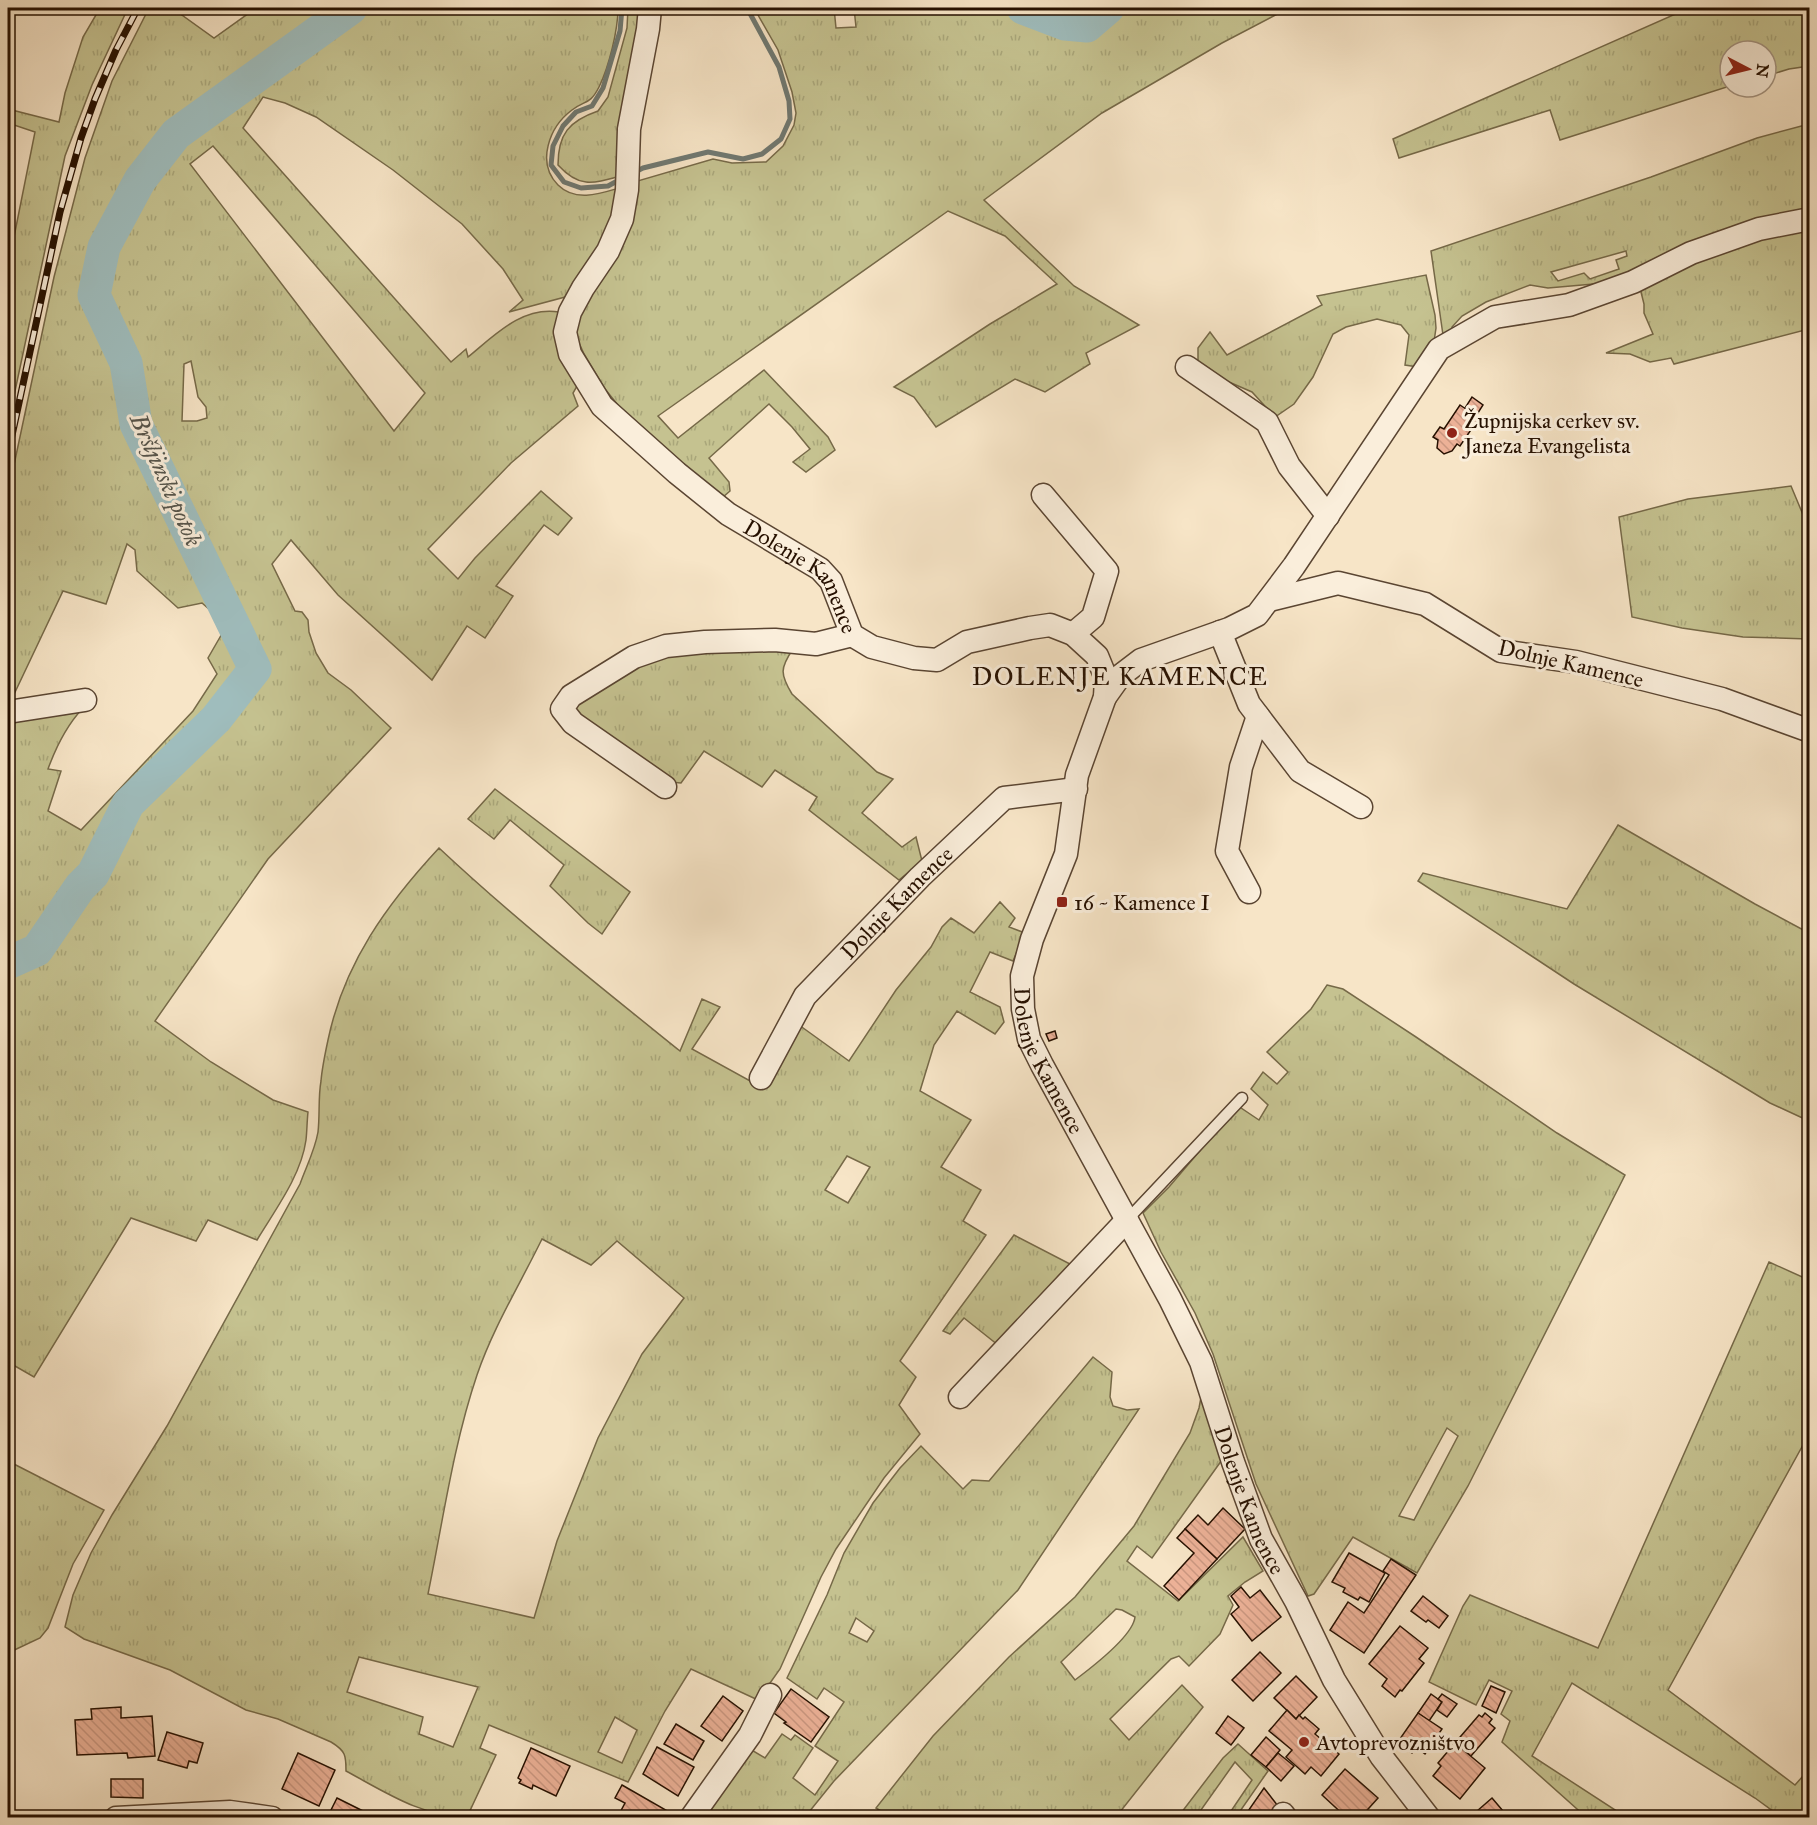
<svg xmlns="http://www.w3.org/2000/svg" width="1817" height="1825" font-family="'IM FELL Great Primer',serif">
<defs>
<pattern id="grass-tufts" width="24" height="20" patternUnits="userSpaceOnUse" patternTransform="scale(1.5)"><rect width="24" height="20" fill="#c5c290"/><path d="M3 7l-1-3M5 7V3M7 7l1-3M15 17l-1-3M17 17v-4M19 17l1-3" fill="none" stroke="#a9a67a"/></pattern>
<pattern id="building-back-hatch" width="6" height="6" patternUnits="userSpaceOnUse" patternTransform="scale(1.5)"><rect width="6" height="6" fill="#ecb197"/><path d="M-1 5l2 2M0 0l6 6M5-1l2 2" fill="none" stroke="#ca9780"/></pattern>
</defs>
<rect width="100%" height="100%" fill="#f7e5c7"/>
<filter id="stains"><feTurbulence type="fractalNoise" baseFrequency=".00333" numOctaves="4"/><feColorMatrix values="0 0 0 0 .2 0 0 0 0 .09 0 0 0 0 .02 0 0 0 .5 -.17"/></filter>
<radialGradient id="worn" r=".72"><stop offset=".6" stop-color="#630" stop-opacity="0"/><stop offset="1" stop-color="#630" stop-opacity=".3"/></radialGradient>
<g fill="url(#grass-tufts)" stroke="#766948" stroke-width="1.5" fill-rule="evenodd">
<polygon points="100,8 128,8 92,85 65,156 8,424 8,247 12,247 35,132 8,123 8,109 59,122 65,93 83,37"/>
<path d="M149 8H172L214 38 256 8H618C618 30 609 67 599 87 590 105 585 100 572 110 549 127 536 163 558 185 575 202 599 194 619 188L612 217 604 238 580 276 565 297 509 312 523 300 503 269 462 224 393 170 316 117 285 103 263 97 243 128 451 362 466 349 468 357C495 335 522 306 559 312L580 381 573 393 578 406 511 463 428 549 458 579 475 558 541 491 572 518 558 535 544 525 496 586 513 596 485 638 467 626 432 680 338 595 291 540 272 564 295 611 302 612 308 620 309 632 316 653 328 673 351 690 391 728 268 859 155 1021 211 1062 273 1100 308 1112C307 1121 307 1131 306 1140 301 1176 275 1210 257 1240L208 1220 196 1241 131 1218 34 1377 8 1362V719L83 708C66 726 56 747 48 769L61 771 48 811 81 830 193 711 217 674 208 658 227 625 202 603 178 608 137 571 135 550 127 544 106 604 63 591 8 707V493L54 277 85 158 112 81ZM213 146 425 393 394 431 190 164ZM191 361 198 397 206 407 207 418 197 421H182L184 364Z"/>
<path d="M628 8H645L620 176C592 184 579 188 558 165 558 134 569 121 598 111L608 97 627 28Z"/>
<polygon points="754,8 834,8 836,28 856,27 854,8 1007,8 1047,26 1064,31 1087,31 1106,23 1117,8 1289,8 1222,43 1102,113 984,200 1074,286 1139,325 1086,353 1090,364 1045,392 1015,379 936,427 914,397 894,387 990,324 1057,284 1005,236 948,211 658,416 678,438 764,370 828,437 835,450 806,472 793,462 810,449 792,427 769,404 709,458 729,482 730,491 723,497 630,420 605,389 584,354 575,334 577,318 634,182 713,159 732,163 766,162 783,146 794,125 796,113 792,92 778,50"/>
<path d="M1042 8H1098C1073 25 1067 18 1042 8Z"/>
<polygon points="1689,8 1809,8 1809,66 1789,69 1766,76 1766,51 1730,51 1730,86 1560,140 1550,110 1399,158 1393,139"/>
<path d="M1809 124V209L1605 283 1548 288 1530 285 1486 302 1462 316 1452 327 1451 337 1443 335 1431 251 1651 177 1757 138ZM1626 251 1627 256 1616 260 1619 269 1590 279 1584 273 1558 281 1551 272Z"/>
<polygon points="1809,225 1809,329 1674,364 1671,358 1650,362 1630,354 1606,353 1653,334 1644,313 1644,304 1640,288 1660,274 1758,238"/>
<polygon points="1426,275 1435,315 1436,328 1432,355 1418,367 1405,365 1409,335 1401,325 1377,319 1346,327 1333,334 1313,377 1294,404 1275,417 1252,392 1208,373 1198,361 1198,348 1210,332 1227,355 1322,305 1317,296"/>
<polygon points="1791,486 1809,529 1809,639 1743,637 1682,628 1632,617 1619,517 1688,499"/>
<path d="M793 649C780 668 780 674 792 694L877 772 893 779 862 813 902 847 916 837 922 861 899 880 809 810 817 797 775 770 762 787 704 751 681 783 669 782 575 717 572 702 669 650Z"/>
<polygon points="495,789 630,892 602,934 588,923 550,886 564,865 510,820 494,839 468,819"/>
<polygon points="1618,825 1755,904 1809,933 1809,1121 1770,1103 1574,984 1418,881 1423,873 1567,909"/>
<path d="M439 848C516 920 598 985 680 1051L702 999 720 1007 692 1049 761 1087 799 1025 849 1061 896 990 931 947 942 927 951 918 974 933 1000 902 1015 918 1009 927 1025 933 1013 961 990 952 970 992 1000 1007 1004 1022 995 1034 957 1011 934 1045 920 1091 971 1120 941 1167 981 1190 963 1221 986 1235 900 1361 916 1377 899 1405 920 1434 884 1478 836 1549 821 1577 780 1669 758 1700 691 1669 665 1711 628 1782 489 1725 480 1748 496 1755 467 1817C422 1817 385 1792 346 1771 346 1756 346 1751 331 1742L278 1719 246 1710 170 1670 84 1639 65 1627 73 1595 91 1553 112 1515 167 1426 300 1184C306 1167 315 1150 318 1132 320 1115 318 1098 321 1081 322 1068 325 1054 328 1040 344 963 387 904 439 848ZM847 1156 870 1167 848 1203 825 1190ZM542 1239 591 1265 617 1241 684 1298 642 1354 598 1438 557 1541 534 1618 428 1594C443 1521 453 1446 477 1375 493 1328 520 1284 542 1239ZM359 1657 478 1687 453 1747 419 1734 423 1717 347 1692ZM615 1717 637 1730 622 1763 598 1752Z"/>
<path d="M1327 985 1343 989 1416 1037 1557 1133 1625 1175 1468 1486 1417 1573 1353 1537 1314 1594 1308 1596 1256 1484 1213 1354 1195 1313 1161 1252 1143 1213 1169 1187 1238 1106 1259 1120 1268 1105 1251 1089 1263 1072 1277 1084 1288 1072 1267 1052 1311 1009ZM1447 1428 1458 1436 1414 1520 1399 1516Z"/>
<polygon points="1014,1235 1070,1264 998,1345 964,1318 950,1334 943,1331"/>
<polygon points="1769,1262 1809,1280 1809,1434 1668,1690 1795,1785 1803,1776 1809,1780 1809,1817 1781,1817 1755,1798 1572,1683 1532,1756 1626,1817 1586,1817 1502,1742 1510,1721 1501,1714 1512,1691 1489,1680 1476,1705 1429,1682 1463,1606 1470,1595 1598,1648"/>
<path d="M1093 1357 1112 1372 1110 1397 1113 1406 1127 1410 1139 1409 1018 1590 834 1781 805 1817H709L705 1812 750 1749 765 1758 782 1734 791 1740 795 1735 813 1748 793 1778 815 1795 838 1761 815 1746 844 1702 824 1688 817 1699 787 1678 827 1595 844 1553 873 1503 900 1468 921 1446 963 1489 972 1480 989 1481ZM856 1618 874 1631 867 1642 849 1633Z"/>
<path d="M1203 1387 1224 1457 1152 1558 1137 1546 1127 1561 1178 1601 1243 1537 1263 1571 1245 1582 1228 1596 1233 1605 1220 1634 1189 1666 1179 1656 1171 1659 1110 1719 1129 1740 1182 1685 1203 1707 1116 1817 892 1818 876 1808 933 1736 1009 1657 1075 1597 1134 1526 1190 1433 1199 1408ZM1116 1609 1122 1610 1135 1617C1133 1636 1091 1668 1075 1680L1061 1662Z"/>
<polygon points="8,1461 104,1510 73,1564 48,1628 40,1638 8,1653"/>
<polygon points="1238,1744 1268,1771 1236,1817 1227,1817 1252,1780 1235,1762 1196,1817 1178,1817 1223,1758"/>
</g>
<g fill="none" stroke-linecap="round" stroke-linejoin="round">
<g stroke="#6f7871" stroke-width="5">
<polyline points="635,172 643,168 708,152 743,159 762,154 781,139 790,119 789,101 779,67 747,8"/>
<polyline points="621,179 608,186 581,188 564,182 551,165 553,146 563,126 576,112 592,106 603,88 620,31 622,8"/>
</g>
<g stroke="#9fbdbd" stroke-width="33">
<polyline points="1023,8 1065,24 1087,26 1108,8"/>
<polyline points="8,963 37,950 80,887 93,874 128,804 216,719 255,669 136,424 126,363 94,295 104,247 140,180 176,134 351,8"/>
</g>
</g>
<g fill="url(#building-back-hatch)" stroke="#261000" stroke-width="1.5">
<polygon points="1472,397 1483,405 1476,416 1465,408"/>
<polygon points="1460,405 1479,418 1460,446 1457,444 1452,451 1444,454 1437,448 1438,440 1433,437 1440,427 1444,429"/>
<polygon points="1055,1031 1057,1038 1049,1041 1046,1034"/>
<polygon points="1223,1508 1245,1529 1217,1559 1185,1529 1198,1515 1208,1525"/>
<polygon points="1185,1529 1217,1559 1179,1600 1164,1586 1194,1553 1177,1538"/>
<polygon points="1349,1553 1385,1573 1369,1602 1360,1597 1358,1600 1343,1592 1345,1588 1332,1582"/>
<polygon points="1391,1559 1416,1575 1364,1653 1330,1630 1348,1602 1364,1613 1389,1575 1383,1571"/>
<polygon points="1241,1587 1250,1598 1260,1590 1281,1617 1252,1641 1231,1614 1239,1607 1231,1596"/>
<polygon points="1423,1596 1448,1616 1439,1628 1428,1620 1426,1622 1411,1611"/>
<polygon points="1400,1626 1428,1648 1419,1659 1424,1663 1402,1691 1400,1690 1395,1697 1382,1686 1387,1679 1369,1664"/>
<polygon points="1260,1652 1281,1673 1253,1701 1232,1680"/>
<polygon points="1296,1676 1317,1697 1296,1719 1274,1698"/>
<polygon points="1491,1686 1505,1692 1496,1713 1482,1706"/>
<polygon points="791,1689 829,1717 811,1742 784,1723 786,1722 774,1713"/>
<polygon points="1431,1694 1442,1702 1429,1721 1418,1713"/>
<polygon points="1442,1694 1457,1704 1447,1717 1437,1710 1442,1702 1438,1699"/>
<polygon points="723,1696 743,1711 722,1741 701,1726"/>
<polygon points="121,1707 121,1718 152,1716 155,1756 128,1758 127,1753 77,1755 75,1720 92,1719 91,1709"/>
<polygon points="1287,1710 1296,1719 1299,1715 1303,1719 1305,1717 1319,1729 1315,1734 1339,1754 1321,1776 1311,1767 1305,1774 1286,1757 1292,1750 1269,1731"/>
<polygon points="1418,1713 1442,1729 1425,1754 1416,1747 1412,1753 1397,1743"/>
<polygon points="1485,1713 1492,1719 1489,1723 1495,1728 1471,1756 1455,1743 1479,1715 1482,1717"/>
<polygon points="1228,1716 1244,1728 1231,1745 1216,1733"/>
<polygon points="676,1724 704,1741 693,1760 664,1744"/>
<polygon points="167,1732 203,1743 197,1763 189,1761 187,1768 158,1760"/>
<polygon points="1266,1737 1280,1750 1266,1767 1251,1755"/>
<polygon points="1455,1743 1485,1768 1460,1799 1433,1776 1441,1766 1438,1763"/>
<polygon points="657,1747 694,1767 678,1796 643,1774"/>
<polygon points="531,1748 570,1766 556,1796 533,1785 532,1789 519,1783 521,1780 518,1778"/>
<polygon points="298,1753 335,1770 319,1806 282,1789"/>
<polygon points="1278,1753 1294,1766 1281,1781 1266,1767"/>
<polygon points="1345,1769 1378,1798 1360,1818 1347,1818 1322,1795"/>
<polygon points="111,1779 143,1779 143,1798 111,1797"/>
<polygon points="622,1785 671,1813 669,1818 617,1818 625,1803 615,1798"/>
<polygon points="1264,1788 1278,1806 1271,1818 1251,1818 1246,1814"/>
<polygon points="337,1798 367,1813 366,1816 369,1818 327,1818"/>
<polygon points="1492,1798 1509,1818 1469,1818"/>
<polygon points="1242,1811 1246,1814 1251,1818 1238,1818"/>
</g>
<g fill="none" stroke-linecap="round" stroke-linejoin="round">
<g stroke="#5a4532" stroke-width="13">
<polyline id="lane" points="1127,1220 1242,1098"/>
</g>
<g stroke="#5a4532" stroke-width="25">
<g id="street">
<path id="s1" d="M650 8 648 29 629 129 627 190 622 219 608 251 583 288 570 312 565 332 570 354 602 406 677 473 728 514 820 569 831 581 852 635 872 647 914 658 937 660 967 642 1030 628 1050 625 1073 634 1097 656 1106 678 1105 697 1077 775 1066 854 1032 939 1022 976 1023 1009 1029 1039 1042 1065 1170 1299 1201 1362 1233 1462 1261 1539 1296 1601 1334 1680 1381 1756 1429 1818"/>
<polyline points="1187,367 1267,422 1289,466 1328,516"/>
<polyline points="1043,495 1107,571 1093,617 1073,634"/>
<polyline points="1269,600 1338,583 1425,604 1501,651 1576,662 1722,699 1810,731"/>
<polyline points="1220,632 1249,704 1300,771 1361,807"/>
<polyline points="1105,697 1120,676 1141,660 1229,629 1257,615 1294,566 1439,349 1495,317 1569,305 1633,282 1691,253 1759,229 1810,219"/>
<polyline points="8,712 85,700"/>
<polyline points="665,787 573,723 562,709 571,696 634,657 666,646 705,642 775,640 816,644 852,635"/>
<polyline points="1249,892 1227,851 1241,767 1258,716"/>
<path id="s2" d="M761 1078 805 996 920 877 1004 798 1076 789"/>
<polyline points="960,1397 1127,1220"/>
<polyline points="1283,1814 1286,1818"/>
<polyline points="116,1818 230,1812 272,1818"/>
<polyline points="691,1818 750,1735 770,1695"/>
</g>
</g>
<use href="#lane" stroke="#faeedb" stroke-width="10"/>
<use href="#street" stroke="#faeedb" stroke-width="22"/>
<g stroke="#261000" stroke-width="7">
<polyline id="rail" points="8,454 60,212 81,138 95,99 116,50 138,8"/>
</g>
<use href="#rail" stroke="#faeedb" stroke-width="4.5" stroke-dasharray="14" stroke-linecap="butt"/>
</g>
<g fill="#8f2418" stroke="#faeedb" stroke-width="2">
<circle cx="1452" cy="433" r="6"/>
<rect x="1056" y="896" width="12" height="12" rx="3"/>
<circle cx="1304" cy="1742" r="6"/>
</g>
<g text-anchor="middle" stroke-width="6" stroke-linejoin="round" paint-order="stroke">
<g font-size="22" fill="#261000" stroke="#faeedb" text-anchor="start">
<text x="1464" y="428">Župnijska cerkev sv.<tspan x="1464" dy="25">Janeza Evangelista</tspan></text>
<text x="1074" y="910">16 ~ Kamence I</text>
<text x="1316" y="1750">Avtoprevozništvo</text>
</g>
<g font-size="22" fill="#261000" stroke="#faeedb">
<text dy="8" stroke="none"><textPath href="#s1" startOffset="690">Dolenje Kamence</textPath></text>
<text transform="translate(1571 663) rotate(13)" y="8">Dolnje Kamence</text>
<text dy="8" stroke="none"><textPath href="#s2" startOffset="224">Dolnje Kamence</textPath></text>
<text dy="8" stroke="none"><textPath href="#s1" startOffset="1464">Dolenje Kamence</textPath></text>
<text dy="8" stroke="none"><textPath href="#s1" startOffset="1950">Dolenje Kamence</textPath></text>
</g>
<g font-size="24" font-style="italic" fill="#56554c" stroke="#faeedb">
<text transform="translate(166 480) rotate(66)" y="8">Bršljinski potok</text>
</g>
<g font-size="26" letter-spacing="1.5" fill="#261000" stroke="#faeedb">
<text x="1120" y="685">DOLENJE KAMENCE</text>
</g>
</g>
<rect width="1817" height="1825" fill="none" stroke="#f7e5c7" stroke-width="30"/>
<rect x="9" y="9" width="1799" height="1807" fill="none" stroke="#261000" stroke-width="3"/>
<rect x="15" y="15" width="1787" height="1795" fill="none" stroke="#261000" stroke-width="1.5"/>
<g transform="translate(1748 69) rotate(97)"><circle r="28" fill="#faeedb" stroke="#a59583" stroke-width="1.5"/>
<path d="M0-4.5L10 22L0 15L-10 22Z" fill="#8f2418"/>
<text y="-9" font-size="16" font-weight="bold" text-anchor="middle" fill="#261000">N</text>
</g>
<rect width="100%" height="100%" filter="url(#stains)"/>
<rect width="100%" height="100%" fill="url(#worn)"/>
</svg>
